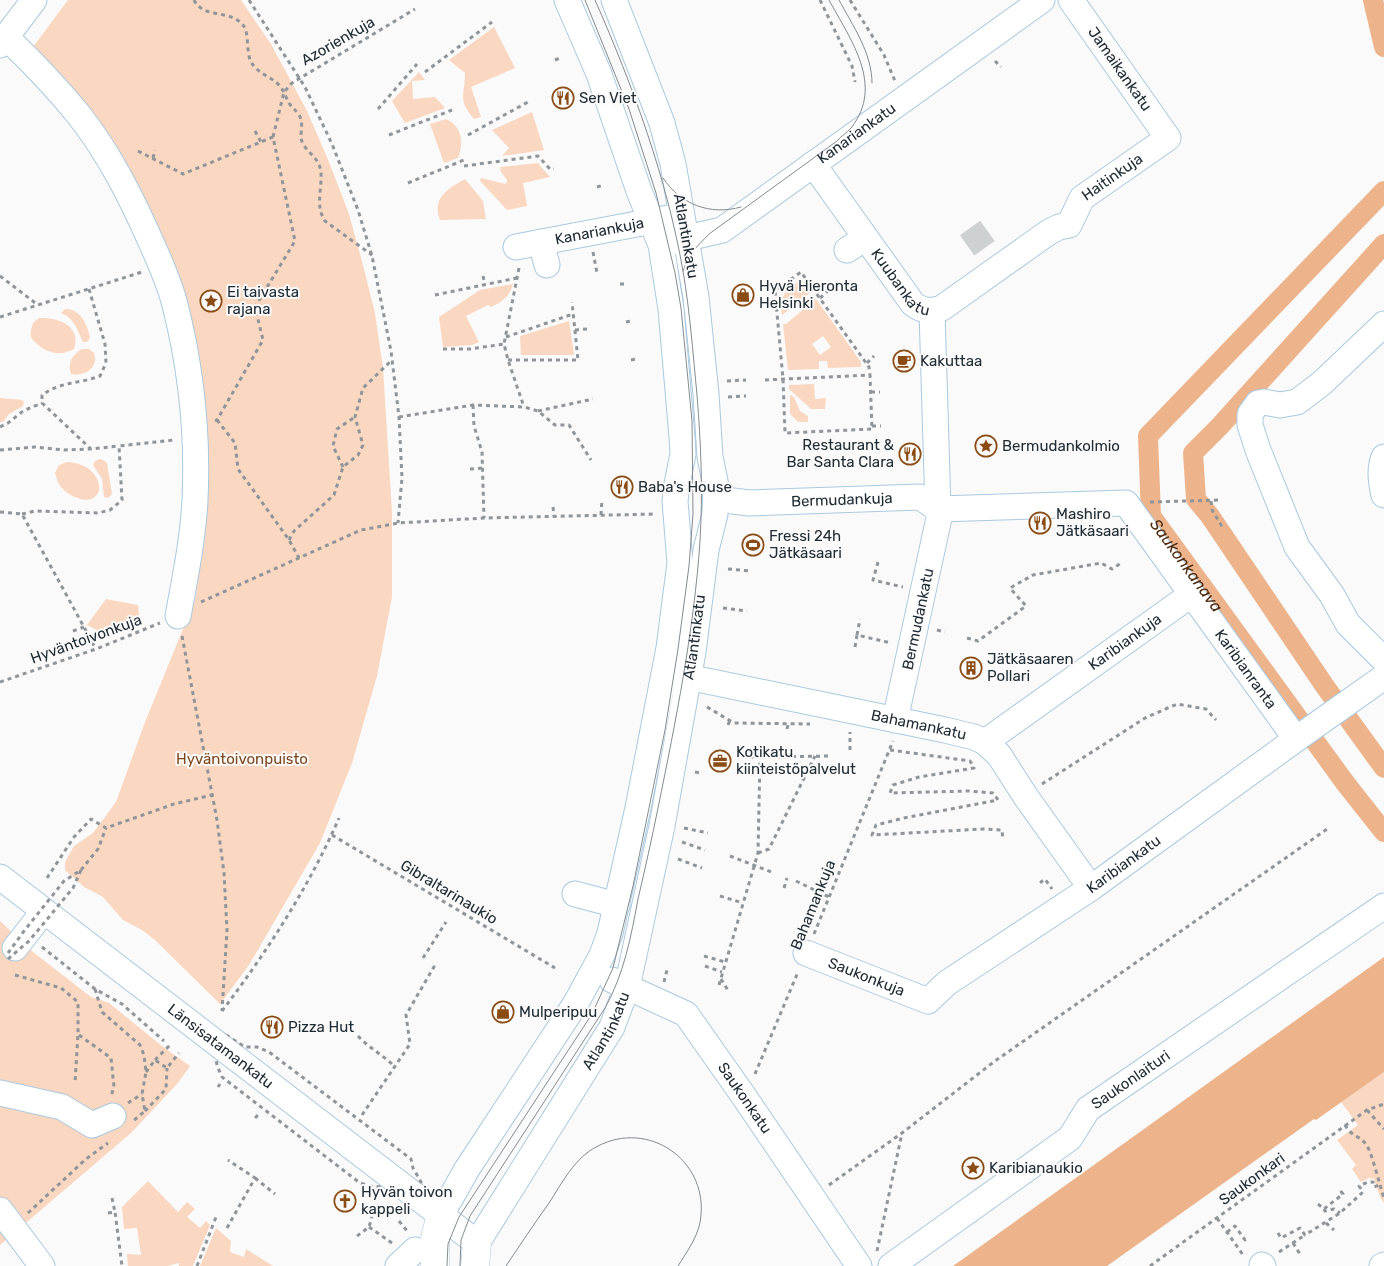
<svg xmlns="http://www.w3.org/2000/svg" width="1384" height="1266" font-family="Rubik,sans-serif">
<rect width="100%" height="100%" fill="#fafafa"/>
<g fill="#fad7c0" fill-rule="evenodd">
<polygon points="68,0 241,0 271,44 307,111 329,162 349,214 363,265 375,313 383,368 392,512 392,597 377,676 352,763 320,843 249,965 220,1004 155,940 142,930 123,920 103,897 84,887 65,870 65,862 74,846 93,833 116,802 145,722 195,600 205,536 209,471 207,434 202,375 188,309 33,47"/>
<path d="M494 27 515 68 471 87 481 117 474 119C457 99 465 96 465 73L449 60Z"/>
<polygon points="419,72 425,80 412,81 413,99 435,97 445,108 405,123 392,101"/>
<polygon points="532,112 544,150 502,156 509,148 492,130"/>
<path d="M446 119C462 126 464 143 458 158L444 163 430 124Z"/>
<polygon points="538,163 550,177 523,183 527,206 507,210 480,181 481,178 506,184 507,180 501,172 500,167"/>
<path d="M465 179 483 201 486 219 440 220C431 198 449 188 465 179Z"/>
<path d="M801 279 811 292 782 315C779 295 786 290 801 279Z"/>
<path d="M513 284C510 296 501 303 491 307L488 305 466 316 479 342 472 345 443 347 439 317 480 290Z"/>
<path d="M816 299 861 362V367L828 368 827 361H819V369L788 370 783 324H786ZM823 336 831 347 820 355 812 344Z"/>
<path d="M65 309C80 308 88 325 90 338L87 342H83C77 329 75 319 61 313Z"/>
<path d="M39 318C58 317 82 326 74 349 62 356 48 354 37 344 36 342 33 341 32 339 29 334 32 327 33 323Z"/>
<polygon points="569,321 574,355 521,355 520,336"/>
<path d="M82 349H89L94 353C99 367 85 377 71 374 67 363 72 355 82 349Z"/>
<polygon points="814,384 815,399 826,398 825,409 811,409 789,389 789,385"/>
<polygon points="790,395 794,397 800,411 808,416 808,422 798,422 790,414"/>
<polygon points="0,398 22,400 24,402 23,406 9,414 3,422 0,422"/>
<polygon points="100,459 103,460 107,463 112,494 108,498 104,497 102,479 93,465 95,461"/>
<path d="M67 462C81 463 93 468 98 481 99 485 100 489 98 493 90 508 65 495 59 484 57 481 56 476 55 473L59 465Z"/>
<polygon points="106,599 138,605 139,616 102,633 87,625"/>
<polygon points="0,921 33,952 91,997 109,1003 162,1046 190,1066 178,1083 131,1133 0,1245"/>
<polygon points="1384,1072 1384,1203 1380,1197 1374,1179 1369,1178 1361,1182 1352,1169 1356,1165 1337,1140 1358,1125 1341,1102"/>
<polygon points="148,1181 178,1212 187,1202 195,1209 187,1217 200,1228 206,1221 210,1225 193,1266 179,1266 178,1263 168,1266 128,1266 127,1254 141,1255 137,1228 124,1229 122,1207"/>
<polygon points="216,1228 231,1241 230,1252 244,1257 246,1249 273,1266 200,1266"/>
</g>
<polygon fill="#edb48c" points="1384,957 1384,1072 1316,1120 1314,1119 1107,1266 953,1266"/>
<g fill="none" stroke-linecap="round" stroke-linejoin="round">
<g stroke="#edb48c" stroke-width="20">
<polyline points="1373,0 1384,47"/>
<path id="s1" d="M1384 191 1148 436 1151 516 1346 784 1384 832"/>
<polyline points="1384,244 1220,426 1193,453 1196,499 1210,516 1324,685 1384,768"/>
</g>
<polyline stroke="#ced1d2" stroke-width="25" stroke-dasharray="25 12" stroke-linecap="butt" points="970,228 990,256"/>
<g stroke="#aac9df" stroke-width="27">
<g id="minor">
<path d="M6 37C31 61 56 87 78 114 109 153 131 197 151 242 160 262 170 284 175 305 191 368 198 436 195 500 193 539 185 578 178 616"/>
<polyline points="0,45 34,0"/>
<path id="s2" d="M813 164 913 304C923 311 930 312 942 308L1049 232 1059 227 1069 225 1082 198 1168 138 1071 0"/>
<polyline points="541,242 547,265"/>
<path id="s3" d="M670 242 722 230 1042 0"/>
<path id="s4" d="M516 247 668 218"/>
<polyline points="847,250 865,238"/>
<path id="s5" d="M932 311 938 509 1126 503 1296 739"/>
<polyline points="1384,324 1322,383 1297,402 1280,405 1264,402 1258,403 1250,414 1250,425 1258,450 1297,547 1332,595 1348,624 1384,660"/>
<path d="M1384 457C1379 469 1381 483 1384 495"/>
<path id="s6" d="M733 501 749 503 920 497 938 509 939 518 895 720"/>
<path id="s7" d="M673 674 945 730 974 737 985 742 999 755 1026 797 1091 888"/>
<path id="s8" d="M985 742 1192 594"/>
<path id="s9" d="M0 877 477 1243 612 1027 627 987 662 826 693 652 706 550 715 514 716 486 710 457 706 394 696 297 673 164 662 123 614 0"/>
<polyline points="575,894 617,905"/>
<polyline points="15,948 44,911"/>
<path id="s10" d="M806 953 928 1001 947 983 1091 888 1299 737 1384 677"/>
<path id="s11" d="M612 980 686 1014 745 1098 859 1266"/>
<polyline points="0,1093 62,1107 92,1125 113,1116"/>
<polyline points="0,1210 42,1266"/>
<polyline points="441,1215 467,1169 576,1003 602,955 610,933 638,808 669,648 680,563 675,501 677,484 683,454 682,437 671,309 661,245 639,191 599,74 567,0"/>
<polyline points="1262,1265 1263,1266"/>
<polyline points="398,1266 415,1250"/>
<path id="s12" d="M891 1266 1070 1138 1088 1109 1384 906"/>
<polyline points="1382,1266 1384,1265"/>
</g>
</g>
<g stroke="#aac9df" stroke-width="29">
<g id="major">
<polyline points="435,1266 435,1238 441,1215"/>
<polyline points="475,1266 477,1243"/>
</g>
</g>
<g stroke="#8f9599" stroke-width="3" stroke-dasharray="4 4" stroke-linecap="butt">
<path d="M194 0C203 18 226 10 240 22 251 30 245 50 251 62 259 75 271 76 280 86 284 91 286 98 289 103 292 108 296 110 299 115 305 124 298 135 303 144 310 155 320 159 321 173 322 190 315 206 325 221L372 255"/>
<polyline points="249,0 305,87 332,144 358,210 372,256 391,351 399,417 402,478 398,523"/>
<polyline points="820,0 852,66 855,82"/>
<polyline points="850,0 884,55 895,81"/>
<polyline points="555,60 560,58"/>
<polyline points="995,61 1001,67"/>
<polyline points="425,72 492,22"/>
<polyline points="568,95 574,93"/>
<polyline points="378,109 417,64"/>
<polyline points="255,131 261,142"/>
<polyline points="389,135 452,110"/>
<polyline points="468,135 528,102"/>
<polyline points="273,137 284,92 292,83 415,9"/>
<polyline points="138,151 183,174 273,137 295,241 255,307 263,340 217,420 215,421"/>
<polyline points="153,158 155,150"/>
<polyline points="464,166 538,156 550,169 554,169"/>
<polyline points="408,183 464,160"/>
<polyline points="597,187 604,185"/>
<polyline points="593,252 597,273"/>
<polyline points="519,268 504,344 508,360 524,407"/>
<polyline points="0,276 38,305"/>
<polyline points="483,276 485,284"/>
<polyline points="620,284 625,284"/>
<path d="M89 289 105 344 106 363 100 376C79 384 62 381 42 395V403L91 449 119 446"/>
<polyline points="435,295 517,278"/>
<polyline points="820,298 828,291"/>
<polyline points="0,317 142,272"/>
<polyline points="626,322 632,321"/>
<polyline points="575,330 587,329"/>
<polyline points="506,337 573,314"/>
<polyline points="443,349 470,349 504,344"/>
<polyline points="508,360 578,360 572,302"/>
<polyline points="631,360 637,359"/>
<polyline points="867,363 874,356"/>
<polyline points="765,380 870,375 872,429 785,433 783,379 775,291 801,272 869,367 870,375"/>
<polyline points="727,381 746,380"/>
<polyline points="871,392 880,392"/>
<polyline points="728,397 746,396"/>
<polyline points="473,405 474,426 482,452 484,518"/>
<polyline points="538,411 593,399"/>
<polyline points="399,417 473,405 524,407 538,411 555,425 569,425 591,460"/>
<polyline points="217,420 235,443 238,469 289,540 299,558"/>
<polyline points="872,426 881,426"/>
<polyline points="0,427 8,423 23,411 42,403"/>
<polyline points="0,450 35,447 64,450 90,449"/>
<polyline points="343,467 333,446 337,429 355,417"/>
<polyline points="470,469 483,468"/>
<polyline points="1211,501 1212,510 1223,528"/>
<polyline points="1150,502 1222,500"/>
<polyline points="553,507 554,516"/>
<polyline points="0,512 22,514 96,649"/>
<polyline points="22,514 35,511 98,513 110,510 122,500 119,446 174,440"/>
<polyline points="601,515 602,499"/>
<polyline points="289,540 294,531 334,495 343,467 358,455 363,445 355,417 363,388 391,361"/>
<polyline points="878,562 873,580 903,587"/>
<polyline points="728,569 751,571"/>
<polyline points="201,602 361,530 398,523 484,518 656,514"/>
<polyline points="723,608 747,611"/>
<polyline points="937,630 945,632"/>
<polyline points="73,631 84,627"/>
<polyline points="857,635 860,619"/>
<polyline points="182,636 217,820 224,873 227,930 222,1011"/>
<polyline points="967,638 978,641 1026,606 1010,588 1033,575 1101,563 1112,569 1121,563"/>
<polyline points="855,647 857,635 891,643"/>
<polyline points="0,682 96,649 160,623"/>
<polyline points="707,707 734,723 810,724"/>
<polyline points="728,725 730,720"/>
<polyline points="787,729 788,725"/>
<polyline points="850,750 850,732"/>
<polyline points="890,750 970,761 974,768 919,777 893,785 890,793 969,791 993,793 998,800 904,818 876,825 872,835 983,829 1002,830 1003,840"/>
<polyline points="760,757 831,756"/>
<polyline points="695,772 701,773"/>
<polyline points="1042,784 1145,718 1177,704 1206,709 1216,720"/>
<polyline points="684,828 708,833"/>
<polyline points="332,835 555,968"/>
<polyline points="682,842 705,850"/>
<polyline points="758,853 769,849 815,756"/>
<polyline points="730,856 774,873"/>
<polyline points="678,859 702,868"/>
<polyline points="81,870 98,849 106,828"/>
<polyline points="47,878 74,837 91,819 106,828 174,804 212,795"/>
<polyline points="796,881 829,897"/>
<polyline points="1042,883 1041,882 1045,879 1052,889"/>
<polyline points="784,888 787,878"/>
<polyline points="720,896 743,903"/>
<polyline points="814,934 893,741"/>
<polyline points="42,947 95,989 122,1004 164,1041"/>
<polyline points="704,956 725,962"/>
<polyline points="423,958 446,922"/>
<polyline points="705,966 722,972"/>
<polyline points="15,975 61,988 78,1002 78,1034 75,1083"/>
<polyline points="721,979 729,992"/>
<polyline points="664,982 667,970"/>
<polyline points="719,985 758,853 760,757 746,757"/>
<polyline points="95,989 102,1012 140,1045 144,1055 146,1072 142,1094 145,1111 133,1121"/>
<path d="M222 1011C267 952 310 885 339 818"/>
<polyline points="79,1035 111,1058 114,1087 111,1096"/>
<polygon points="226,1035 245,1047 257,1047 269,1052 411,1159 413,1168 421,1182 417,1197 382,1187 370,1186 360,1183 222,1077 218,1068 210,1038"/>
<path d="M358 1036C369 1048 383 1055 394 1066"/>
<polyline points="155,1060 170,1045"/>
<polyline points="146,1072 155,1060 167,1068 179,1053"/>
<polyline points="755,1074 798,972"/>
<polyline points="218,1087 220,1084"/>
<polyline points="128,1103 142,1094"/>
<polyline points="1367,1110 1384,1129"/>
<polyline points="145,1111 166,1089 167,1068"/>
<polyline points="362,1115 410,1044 406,1015 435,965"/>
<polyline points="255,1118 259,1114"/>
<path d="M1345 1125C1351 1136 1358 1135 1365 1143 1371 1148 1380 1187 1384 1198"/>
<polyline points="255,1178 275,1194"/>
<polyline points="829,1185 902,1133 995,1061 1330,827"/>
<polyline points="112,1198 115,1212"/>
<polyline points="1318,1204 1324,1209 1343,1194 1339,1189"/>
<polyline points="1324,1209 1325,1211 1334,1209 1340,1213"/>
<polyline points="28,1213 86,1159 108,1143"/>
<polyline points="108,1213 115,1212 122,1266"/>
<polyline points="1217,1218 1243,1255"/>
<polyline points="399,1221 408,1232"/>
<polyline points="1326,1223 1334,1230"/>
<polyline points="369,1227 392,1243"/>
<polyline points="227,1228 255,1178 228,1160"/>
<polyline points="1227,1232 1235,1226 1245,1240 1247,1238"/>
<polyline points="1278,1233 1281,1238 1300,1228 1305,1235 1340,1213 1363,1192 1359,1186 1368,1182 1373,1182 1374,1187 1379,1185"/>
<polyline points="357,1236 369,1227 372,1217"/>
<polyline points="1293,1243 1300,1254"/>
<polyline points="877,1251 902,1133"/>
<polyline points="1279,1252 1305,1235"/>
<polyline points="197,1266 216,1217"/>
<polyline points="1150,1266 1367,1110 1384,1104"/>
</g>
<use href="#minor" stroke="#fff" stroke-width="25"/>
<use href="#major" stroke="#fff" stroke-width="28"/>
<g stroke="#848b8f" stroke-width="1">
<path d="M839 0C853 26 872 53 872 83"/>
<path d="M663 178C680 204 710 216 741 207"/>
<path d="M683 271 690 254 709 234 837 141C841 136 847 133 851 128 885 85 850 39 829 0"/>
<polyline points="447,1266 448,1244 459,1217 592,1014 613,968 633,886 665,730 678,649 689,566 693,514 692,421 681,308 675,273 656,193 629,109 585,0"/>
<path d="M460 1266 461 1240 470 1216 605 1008C624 974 631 937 638 899 645 869 652 838 658 808 676 720 694 630 700 541 703 492 701 444 697 395 693 354 690 312 683 271 667 179 633 86 595 0"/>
<path d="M506 1266C520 1245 534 1224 549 1203 562 1183 575 1157 598 1146 648 1120 706 1159 701 1215 700 1234 688 1250 678 1266"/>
</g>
<g stroke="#8f9599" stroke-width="3" stroke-dasharray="4 4" stroke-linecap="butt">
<polyline points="8,953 24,931 64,881 81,870"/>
<polyline points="8,959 29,941 73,888 81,870"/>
</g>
</g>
<defs>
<g id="restaurant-ring" transform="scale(1.125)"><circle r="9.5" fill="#fafafa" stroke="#8b4c14" stroke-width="1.5"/><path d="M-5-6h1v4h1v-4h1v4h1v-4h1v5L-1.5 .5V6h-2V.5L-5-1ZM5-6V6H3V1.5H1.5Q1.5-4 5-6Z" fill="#8b4c14"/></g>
<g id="shop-ring" transform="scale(1.125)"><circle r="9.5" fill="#fafafa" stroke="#8b4c14" stroke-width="1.5"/><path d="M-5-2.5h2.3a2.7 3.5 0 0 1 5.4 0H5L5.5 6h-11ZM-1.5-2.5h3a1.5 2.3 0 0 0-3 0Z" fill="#8b4c14"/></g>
<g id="sight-ring" transform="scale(1.125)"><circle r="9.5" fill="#fafafa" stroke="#8b4c14" stroke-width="1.5"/><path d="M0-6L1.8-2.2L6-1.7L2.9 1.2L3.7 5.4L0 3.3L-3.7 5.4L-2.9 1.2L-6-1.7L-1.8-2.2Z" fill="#8b4c14"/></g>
<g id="cafe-ring" transform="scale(1.125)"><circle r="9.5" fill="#fafafa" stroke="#8b4c14" stroke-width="1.5"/><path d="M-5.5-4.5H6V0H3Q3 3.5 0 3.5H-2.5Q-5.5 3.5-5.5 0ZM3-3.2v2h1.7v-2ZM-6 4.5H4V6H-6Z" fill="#8b4c14"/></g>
<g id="stadium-ring" transform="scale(1.125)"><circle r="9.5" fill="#fafafa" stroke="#8b4c14" stroke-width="1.5"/><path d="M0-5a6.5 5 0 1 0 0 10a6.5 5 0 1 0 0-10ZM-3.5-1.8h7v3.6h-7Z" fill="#8b4c14"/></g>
<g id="building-ring" transform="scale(1.125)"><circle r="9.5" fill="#fafafa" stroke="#8b4c14" stroke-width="1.5"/><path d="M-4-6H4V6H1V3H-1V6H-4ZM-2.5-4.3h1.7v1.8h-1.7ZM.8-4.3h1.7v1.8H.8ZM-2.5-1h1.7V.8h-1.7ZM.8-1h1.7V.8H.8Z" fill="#8b4c14"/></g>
<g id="office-ring" transform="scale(1.125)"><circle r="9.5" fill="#fafafa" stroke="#8b4c14" stroke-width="1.5"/><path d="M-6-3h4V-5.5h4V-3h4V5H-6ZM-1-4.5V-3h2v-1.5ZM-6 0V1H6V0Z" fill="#8b4c14"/></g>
<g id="church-ring" transform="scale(1.125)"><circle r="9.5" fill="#fafafa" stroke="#8b4c14" stroke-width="1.5"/><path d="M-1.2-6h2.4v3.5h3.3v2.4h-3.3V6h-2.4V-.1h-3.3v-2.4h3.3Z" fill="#8b4c14"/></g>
</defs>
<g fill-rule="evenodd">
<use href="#restaurant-ring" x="563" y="98"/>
<use href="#shop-ring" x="743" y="295"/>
<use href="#sight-ring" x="211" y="301"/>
<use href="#cafe-ring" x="904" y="361"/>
<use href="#sight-ring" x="986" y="446"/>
<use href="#restaurant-ring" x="910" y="454"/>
<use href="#restaurant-ring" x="622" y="487"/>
<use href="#restaurant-ring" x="1040" y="523"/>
<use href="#stadium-ring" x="753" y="545"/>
<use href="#building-ring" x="971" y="668"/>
<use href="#office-ring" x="720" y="761"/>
<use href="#shop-ring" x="503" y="1012"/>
<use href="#restaurant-ring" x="272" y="1027"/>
<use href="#sight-ring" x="973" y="1168"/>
<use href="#church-ring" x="345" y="1201"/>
</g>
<g text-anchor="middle" stroke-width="4" stroke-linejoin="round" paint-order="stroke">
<g font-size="15" fill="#202c34" stroke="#fafafa">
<text transform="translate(338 41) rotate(-30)" y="5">Azorienkuja</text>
<text transform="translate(1120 69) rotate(55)" y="5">Jamaikankatu</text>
<text dy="5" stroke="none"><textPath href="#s3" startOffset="219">Kanariankatu</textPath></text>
<text dy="5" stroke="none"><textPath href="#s2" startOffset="422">Haitinkuja</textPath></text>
<text dy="5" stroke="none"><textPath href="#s4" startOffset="85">Kanariankuja</textPath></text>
<text transform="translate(686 236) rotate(80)" y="5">Atlantinkatu</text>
<text dy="5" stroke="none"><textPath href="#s2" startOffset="148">Kuubankatu</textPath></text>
<text dy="5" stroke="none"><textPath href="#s6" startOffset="109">Bermudankuja</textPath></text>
<text transform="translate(918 619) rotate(-78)" y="5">Bermudankatu</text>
<text dy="5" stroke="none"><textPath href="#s9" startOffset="1255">Atlantinkatu</textPath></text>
<text transform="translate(86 639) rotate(-20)" y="5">Hyväntoivonkuja</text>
<text dy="5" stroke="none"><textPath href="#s8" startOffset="172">Karibiankuja</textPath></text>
<text dy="5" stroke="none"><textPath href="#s5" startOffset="591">Karibianranta</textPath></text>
<text dy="5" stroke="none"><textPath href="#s7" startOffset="251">Bahamankatu</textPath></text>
<text dy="5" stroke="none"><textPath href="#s10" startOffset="370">Karibiankatu</textPath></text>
<text transform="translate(449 892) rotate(31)" y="5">Gibraltarinaukio</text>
<text transform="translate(813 905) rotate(-68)" y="5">Bahamankuja</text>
<text dy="5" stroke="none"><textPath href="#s10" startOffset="65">Saukonkuja</textPath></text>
<text dy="5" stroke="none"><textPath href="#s9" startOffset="850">Atlantinkatu</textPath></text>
<text dy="5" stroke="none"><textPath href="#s9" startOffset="278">Länsisatamankatu</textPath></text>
<text dy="5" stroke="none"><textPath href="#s12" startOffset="306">Saukonlaituri</textPath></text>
<text dy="5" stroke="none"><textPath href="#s11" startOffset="184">Saukonkatu</textPath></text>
<text transform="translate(1252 1179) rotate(-36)" y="5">Saukonkari</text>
</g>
<g font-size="15" fill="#202c34" stroke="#fafafa" text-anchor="start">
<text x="579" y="103">Sen Viet</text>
<text x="759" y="291">Hyvä Hieronta<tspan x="759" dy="17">Helsinki</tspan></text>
<text x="227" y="297">Ei taivasta<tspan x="227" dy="17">rajana</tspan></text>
<text x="920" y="366">Kakuttaa</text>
<text x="894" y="450" text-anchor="end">Restaurant &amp;<tspan x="894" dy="17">Bar Santa Clara</tspan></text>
<text x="1002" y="451">Bermudankolmio</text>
<text x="638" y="492">Baba's House</text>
<text x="1056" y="519">Mashiro<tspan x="1056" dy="17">Jätkäsaari</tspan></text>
<text x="769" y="541">Fressi 24h<tspan x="769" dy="17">Jätkäsaari</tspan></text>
<text x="987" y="664">Jätkäsaaren<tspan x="987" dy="17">Pollari</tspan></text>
<text x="736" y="757">Kotikatu<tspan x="736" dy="17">kiinteistöpalvelut</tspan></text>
<text x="519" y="1017">Mulperipuu</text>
<text x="288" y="1032">Pizza Hut</text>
<text x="989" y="1173">Karibianaukio</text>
<text x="361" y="1197">Hyvän toivon<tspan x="361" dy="17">kappeli</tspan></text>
</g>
<g font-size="15" fill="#7e481d" stroke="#fafafa">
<text x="242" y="764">Hyväntoivonpuisto</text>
</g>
<g font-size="16" font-style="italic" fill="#4e290b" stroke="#fafafa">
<text dy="6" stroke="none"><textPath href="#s1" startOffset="481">Saukonkanava</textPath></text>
</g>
</g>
</svg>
